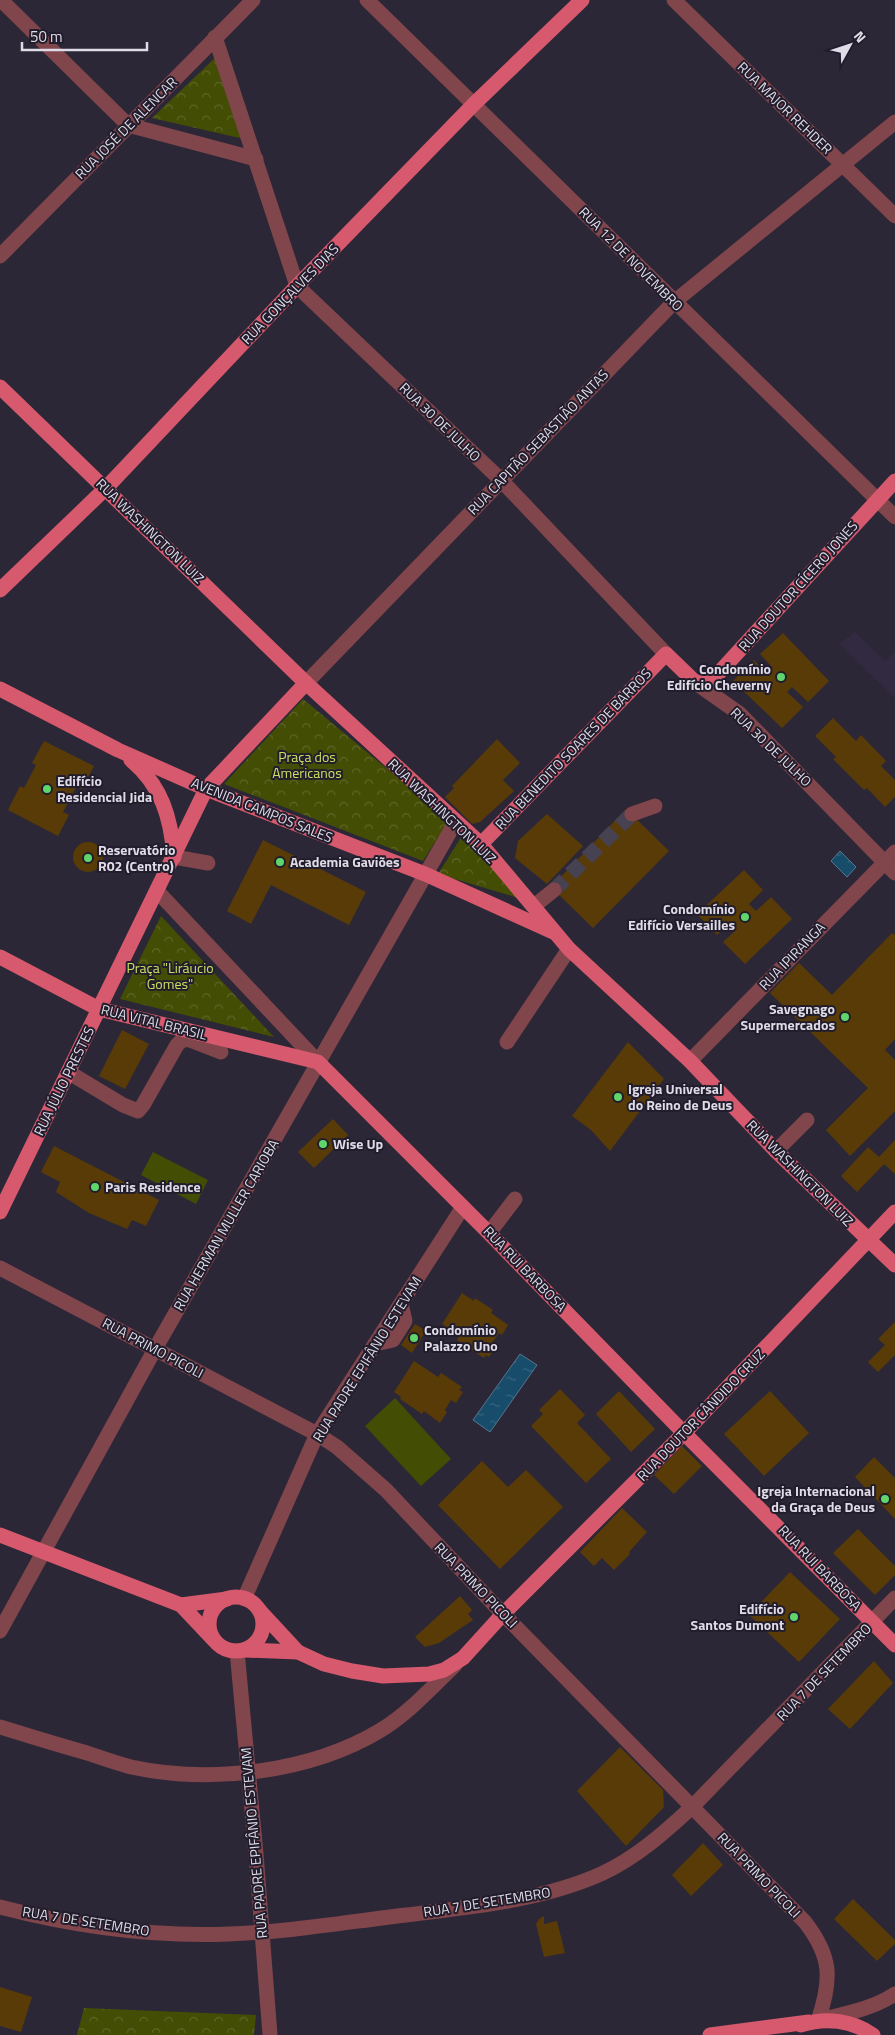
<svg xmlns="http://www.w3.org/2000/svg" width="895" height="2035" font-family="'Titillium Web',sans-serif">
<defs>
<pattern id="park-crowns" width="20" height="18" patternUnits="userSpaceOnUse" patternTransform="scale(1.25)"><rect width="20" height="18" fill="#434d03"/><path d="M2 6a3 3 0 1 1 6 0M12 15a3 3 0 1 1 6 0" fill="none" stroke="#5e6628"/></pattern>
<pattern id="water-ripples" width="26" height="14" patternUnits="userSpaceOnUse" patternTransform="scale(1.25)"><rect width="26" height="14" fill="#174c6a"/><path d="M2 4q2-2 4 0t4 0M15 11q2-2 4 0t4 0" fill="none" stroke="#38657f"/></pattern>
</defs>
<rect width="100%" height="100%" fill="#2c2736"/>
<polygon fill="#312a40" points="855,632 885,661 895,652 895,698 839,644"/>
<g fill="url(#park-crowns)">
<polygon points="219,54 244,139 152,118"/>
<polygon points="303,699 449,820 423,861 224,784"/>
<polygon points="462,836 532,905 512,896 438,874"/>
<polygon points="161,916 274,1037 120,999"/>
<polygon points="84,2008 256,2015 254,2035 77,2035"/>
</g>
<g fill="#434d03">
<polygon points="153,1152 208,1180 196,1204 141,1175"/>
<polygon points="395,1398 451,1459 421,1486 365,1426"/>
</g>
<g fill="url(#water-ripples)" stroke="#537790">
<polygon points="840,851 856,867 847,877 831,861"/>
<polygon points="520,1354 537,1365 490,1432 473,1420"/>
</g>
<g fill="#583b07">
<polygon points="783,633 829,681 808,702 792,687 787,692 803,707 782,728 733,681 754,660 767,673 773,668 760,654"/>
<polygon points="833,718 856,741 861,735 886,761 881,766 895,780 895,797 885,807 867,788 864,790 833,759 836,757 815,736"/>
<polygon points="497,739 520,763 503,780 514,791 480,822 472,824 445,797 454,788 452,786"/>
<polygon points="44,741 94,766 82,789 76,787 63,812 69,815 58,836 8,810 20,786 24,788 36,765 32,763"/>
<polygon points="626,809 669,851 593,928 551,887"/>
<polygon points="547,814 583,846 547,884 515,858 518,841"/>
<polygon points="263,840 366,892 349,925 271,885 251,924 227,911"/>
<circle cx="88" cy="857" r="15"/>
<polygon points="744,870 763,890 749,904 756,911 771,897 792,919 745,964 723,942 735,931 729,924 717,935 697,914"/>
<polygon points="892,933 895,935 895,1039 885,1050 895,1060 895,1111 850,1156 826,1130 868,1088 770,993 799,963 832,995"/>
<polygon points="122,1030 149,1044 125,1089 99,1076"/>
<polygon points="628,1042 664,1079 610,1151 591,1130 572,1116"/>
<polygon points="333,1119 348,1135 314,1168 298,1152"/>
<polygon points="895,1140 895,1174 884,1164 857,1192 841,1176 868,1147 879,1157"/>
<polygon points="54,1146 159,1200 146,1226 132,1220 127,1229 89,1213 56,1192 60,1182 41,1172"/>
<polygon points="462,1293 474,1301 475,1298 493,1310 491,1313 508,1325 502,1335 499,1333 492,1343 496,1346 489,1357 486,1355 484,1358 457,1340 459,1336 442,1324"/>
<polygon points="895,1322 895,1355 878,1372 868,1362 885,1345 878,1339"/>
<polygon points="415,1324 426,1331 412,1353 401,1345"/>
<polygon points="414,1361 438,1377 441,1373 462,1387 459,1390 463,1392 456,1403 451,1400 445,1410 447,1412 440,1423 424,1411 422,1414 400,1399 401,1397 394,1392"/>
<polygon points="560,1389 585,1415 577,1423 611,1459 586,1483 531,1426 543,1414 539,1410"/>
<polygon points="619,1391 655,1429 631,1452 596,1414"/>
<polygon points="770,1391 809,1433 764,1476 724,1434"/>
<polygon points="682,1446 702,1466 674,1494 654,1475"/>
<polygon points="874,1457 895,1478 895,1519 855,1477"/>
<polygon points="482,1461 508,1487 526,1470 563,1507 500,1569 438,1505"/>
<polygon points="622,1508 647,1532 629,1552 630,1554 614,1570 602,1558 594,1566 580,1552"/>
<polygon points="858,1529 895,1566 895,1575 875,1595 833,1553"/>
<polygon points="790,1572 840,1619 799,1662 749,1615"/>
<polygon points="460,1596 472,1610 468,1614 473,1620 439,1643 425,1647 415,1637"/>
<polygon points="874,1661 893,1683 850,1729 828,1709"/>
<polygon points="620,1747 663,1790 664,1807 626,1846 577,1791"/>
<polygon points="703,1843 723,1865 691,1896 672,1875"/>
<polygon points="853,1899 895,1940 895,1944 877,1961 834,1919"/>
<polygon points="544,1916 544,1924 557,1921 565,1953 544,1957 536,1924 539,1919"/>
<polygon points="0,1987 32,1997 21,2032 0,2026"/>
</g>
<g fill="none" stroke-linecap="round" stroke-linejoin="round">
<polyline stroke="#474251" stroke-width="15" stroke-dasharray="15 8" stroke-linecap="butt" points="554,890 632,814"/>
<g stroke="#81454c" stroke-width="15">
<polyline points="1,0 128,125 256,159"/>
<polyline points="367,0 895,517"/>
<polyline points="674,0 895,216"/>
<polyline points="215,37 297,286 501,480 666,654"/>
<polyline points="0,256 253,0"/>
<polyline points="306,683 674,302 895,122"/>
<polyline points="696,683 740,714 895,873"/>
<polyline points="632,814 655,806"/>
<polyline points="174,857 208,863"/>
<polyline points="157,891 318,1062"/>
<polyline points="534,906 554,890"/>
<polyline points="507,1042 569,949"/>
<polyline points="690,1061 895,852"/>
<polyline points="68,1072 123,1105 138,1111 143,1105 177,1045 183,1039 190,1040 221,1052"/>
<polyline points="776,1151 807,1120"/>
<polyline points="489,1233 515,1199"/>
<path d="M0 1268 317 1434 337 1447 386 1490 503 1614 805 1922C832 1957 832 1979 818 2021"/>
<polyline points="375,1344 393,1340 405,1321 401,1304"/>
<polyline points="244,1599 317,1434 463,1207"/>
<polyline points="0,1631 155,1349 456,821"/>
<polyline points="237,1651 256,1854 270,2035"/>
<path d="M0 1727C29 1736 58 1745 87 1753 102 1758 116 1763 131 1767 210 1784 310 1773 381 1730 409 1713 431 1688 455 1665"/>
<path d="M0 1907C73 1926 153 1937 229 1934 288 1932 347 1922 406 1915 471 1907 540 1901 601 1874 636 1858 665 1832 692 1807L895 1598"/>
<path d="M824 2019C849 2013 874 2008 895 1994"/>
</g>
<g stroke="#d6596d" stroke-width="15">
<polyline points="0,387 306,683 481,844 569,949 690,1061 776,1151 895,1265"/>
<polyline points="0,590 106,488 297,286 474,104 582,0"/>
<polyline points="0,689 118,750 206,789 425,874 553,932"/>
<path d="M131 760C162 786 171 818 174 857"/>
<polyline points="481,844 666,654 696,683 707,681 716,676 895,481"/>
<polyline points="0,957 99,1009 318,1062 489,1233 684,1433 895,1645"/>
<polyline points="0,1212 206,789 306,683"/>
<polyline points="0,1535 181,1605 214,1640"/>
<circle cx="236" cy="1624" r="27"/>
<polyline points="181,1605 227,1599"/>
<polyline points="260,1611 298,1652"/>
<polyline points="245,1650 298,1652 324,1664 352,1671 383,1676 429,1674 444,1670 463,1658 503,1614 684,1433 895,1212"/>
<path d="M801 2025C825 2017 852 2020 873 2035"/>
<polyline points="710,2035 809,2022"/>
</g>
</g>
<g fill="#5fd56b" stroke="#221d2c" stroke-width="2">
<circle cx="781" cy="677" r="5"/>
<circle cx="47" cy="789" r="5"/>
<circle cx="88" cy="858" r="5"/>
<circle cx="280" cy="862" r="5"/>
<circle cx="745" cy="917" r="5"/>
<circle cx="845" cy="1017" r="5"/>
<circle cx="618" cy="1097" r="5"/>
<circle cx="323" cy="1144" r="5"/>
<circle cx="95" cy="1187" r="5"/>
<circle cx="414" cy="1338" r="5"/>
<circle cx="885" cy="1499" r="5"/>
<circle cx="794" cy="1617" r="5"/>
</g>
<g text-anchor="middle" stroke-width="4" stroke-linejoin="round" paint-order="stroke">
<g font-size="14" fill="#dfdce7" stroke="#221d2c">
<text transform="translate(785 108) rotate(44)" y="5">RUA MAJOR REHDER</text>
<text transform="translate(126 128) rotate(-45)" y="5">RUA JOSÉ DE ALENCAR</text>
<text transform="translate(631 259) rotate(45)" y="5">RUA 12 DE NOVEMBRO</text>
<text transform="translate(290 294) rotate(-46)" y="5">RUA GONÇALVES DIAS</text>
<text transform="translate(440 422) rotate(44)" y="5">RUA 30 DE JULHO</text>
<text transform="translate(538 442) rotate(-46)" y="5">RUA CAPITÃO SEBASTIÃO ANTAS</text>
<text transform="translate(150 531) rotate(44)" y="5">RUA WASHINGTON LUIZ</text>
<text transform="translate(798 586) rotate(-48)" y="5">RUA DOUTOR CÍCERO JONES</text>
<text transform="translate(771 747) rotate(44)" y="5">RUA 30 DE JULHO</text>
<text transform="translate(573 749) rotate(-46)" y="5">RUA BENEDITO SOARES DE BARROS</text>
<text transform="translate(262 810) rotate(22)" y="5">AVENIDA CAMPOS SALES</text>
<text transform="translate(442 811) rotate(44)" y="5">RUA WASHINGTON LUIZ</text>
<text transform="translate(792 956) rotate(-46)" y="5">RUA IPIRANGA</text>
<text transform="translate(154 1022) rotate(14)" y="5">RUA VITAL BRASIL</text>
<text transform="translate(64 1081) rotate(-64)" y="5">RUA JÚLIO PRESTES</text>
<text transform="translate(800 1173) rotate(45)" y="5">RUA WASHINGTON LUIZ</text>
<text transform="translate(226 1225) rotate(-60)" y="5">RUA HERMAN MULLER CARIOBA</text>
<text transform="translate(525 1269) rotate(46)" y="5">RUA RUI BARBOSA</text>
<text transform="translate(153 1348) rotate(28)" y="5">RUA PRIMO PICOLI</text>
<text transform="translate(367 1359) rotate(-58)" y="5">RUA PADRE EPIFÂNIO ESTEVAM</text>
<text transform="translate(701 1415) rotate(-46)" y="5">RUA DOUTOR CÂNDIDO CRUZ</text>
<text transform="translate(820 1568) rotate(46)" y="5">RUA RUI BARBOSA</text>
<text transform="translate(476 1585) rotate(46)" y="5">RUA PRIMO PICOLI</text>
<text transform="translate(824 1672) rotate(-46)" y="5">RUA 7 DE SETEMBRO</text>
<text transform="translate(254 1843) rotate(-95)" y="5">RUA PADRE EPIFÂNIO ESTEVAM</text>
<text transform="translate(759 1875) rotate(46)" y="5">RUA PRIMO PICOLI</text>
<text transform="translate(487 1902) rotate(-9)" y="5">RUA 7 DE SETEMBRO</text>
<text transform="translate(86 1921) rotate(9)" y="5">RUA 7 DE SETEMBRO</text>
</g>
<g font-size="14" font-weight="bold" fill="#dfdce7" stroke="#221d2c" text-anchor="start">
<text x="771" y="674" text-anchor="end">Condomínio<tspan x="771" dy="16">Edifício Cheverny</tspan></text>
<text x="57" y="786">Edifício<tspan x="57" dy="16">Residencial Jida</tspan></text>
<text x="98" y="855">Reservatório<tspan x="98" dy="16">R02 (Centro)</tspan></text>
<text x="290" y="867">Academia Gaviões</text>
<text x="735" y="914" text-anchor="end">Condomínio<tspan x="735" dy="16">Edifício Versailles</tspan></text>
<text x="835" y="1014" text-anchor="end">Savegnago<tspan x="835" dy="16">Supermercados</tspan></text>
<text x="628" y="1094">Igreja Universal<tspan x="628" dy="16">do Reino de Deus</tspan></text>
<text x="333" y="1149">Wise Up</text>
<text x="105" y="1192">Paris Residence</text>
<text x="424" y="1335">Condomínio<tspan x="424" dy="16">Palazzo Uno</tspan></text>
<text x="875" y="1496" text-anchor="end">Igreja Internacional<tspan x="875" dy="16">da Graça de Deus</tspan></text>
<text x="784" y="1614" text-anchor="end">Edifício<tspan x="784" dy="16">Santos Dumont</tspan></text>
</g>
<g font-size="14" fill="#cae060" stroke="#221d2c">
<text x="307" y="762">Praça dos<tspan x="307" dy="16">Americanos</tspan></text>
<text x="170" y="973">Praça "Liráucio<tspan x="170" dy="16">Gomes"</tspan></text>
</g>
</g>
<g transform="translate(850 45) rotate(50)" stroke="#221d2c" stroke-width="4" paint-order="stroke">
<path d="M0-4L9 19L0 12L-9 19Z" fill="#dfdce7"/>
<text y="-8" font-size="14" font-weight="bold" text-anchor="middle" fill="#dfdce7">N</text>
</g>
<path d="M22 42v8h125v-8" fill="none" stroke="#dfdce7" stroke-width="2.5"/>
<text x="30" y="42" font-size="15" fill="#dfdce7" stroke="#221d2c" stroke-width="4" paint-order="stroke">50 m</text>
</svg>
